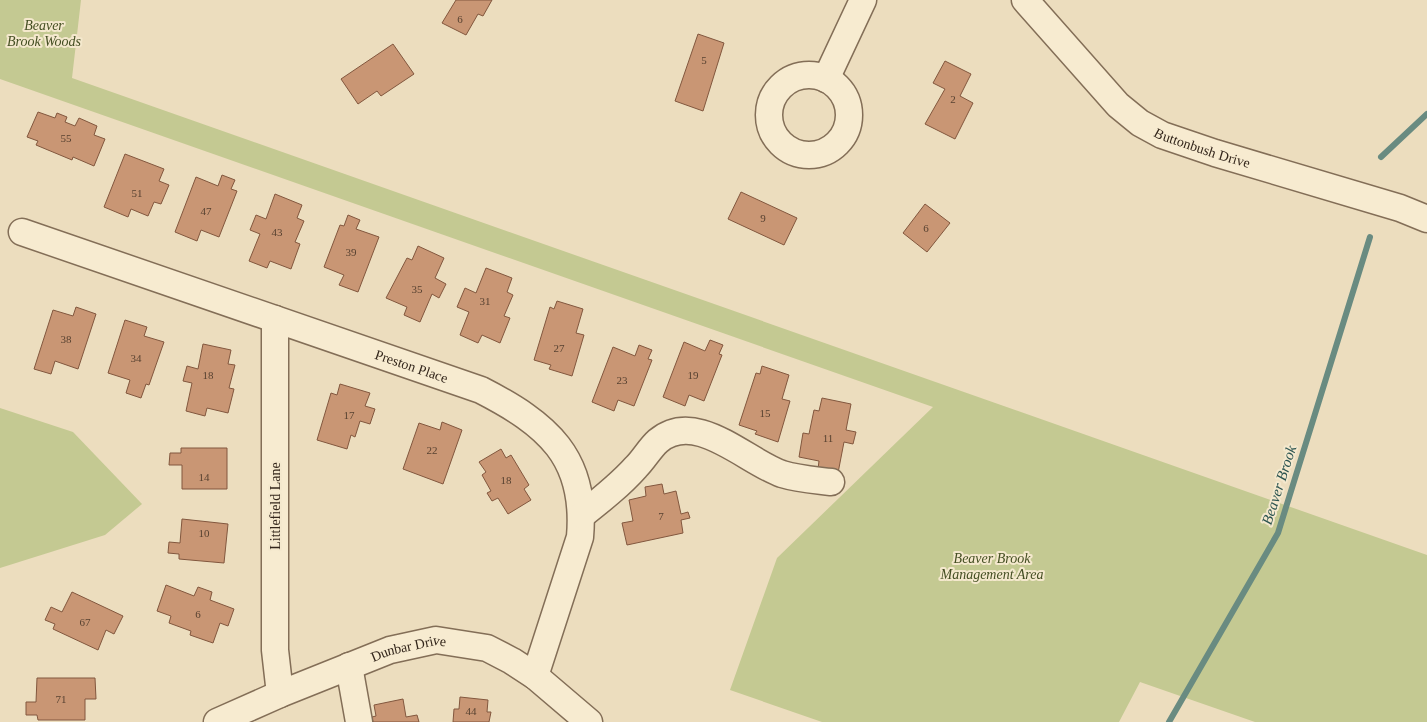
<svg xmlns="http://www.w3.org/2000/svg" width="1427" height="722" font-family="Georgia,serif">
<rect width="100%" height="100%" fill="#ecddbe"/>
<g fill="#c4c992">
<polygon points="0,0 81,0 72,78 1427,555 1427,722 1255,722 1140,682 1119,722 822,722 730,690 777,558 933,407 0,79"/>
<polygon points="0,408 73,432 142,504 105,535 0,568"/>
</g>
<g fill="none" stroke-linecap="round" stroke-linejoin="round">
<g stroke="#698b81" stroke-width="6">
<polyline points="1381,157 1427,114"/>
<polyline points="1169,722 1278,533 1370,237"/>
</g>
</g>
<g fill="#c99674" stroke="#82573e">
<polygon points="456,0 492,0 483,16 478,14 466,35 442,23"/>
<polygon points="698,34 724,43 703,111 675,101"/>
<polygon points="393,44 414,74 381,96 377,91 358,104 341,79"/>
<polygon points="945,61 971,74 960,96 973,103 955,139 925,124 945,89 933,83"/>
<polygon points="38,112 55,118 57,113 67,117 65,122 75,126 79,118 97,126 94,135 105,139 94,166 73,157 72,160 36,145 38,141 27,137"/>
<polygon points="125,154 164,169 159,181 169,185 161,204 154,202 148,216 131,209 128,217 104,207"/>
<polygon points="222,175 235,180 231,189 237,191 219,237 201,230 197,241 175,232 196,177 218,186"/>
<polygon points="741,192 797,218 784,245 728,219"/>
<polygon points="275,194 302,205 297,218 304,221 295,242 300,244 291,269 270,261 267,268 249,261 260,234 250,230 256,215 266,219"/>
<polygon points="925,204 950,223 927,252 903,233"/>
<polygon points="348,215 360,220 356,229 379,237 358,292 339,285 344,275 324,267 340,225 344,226"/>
<polygon points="418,246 444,258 435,278 446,284 439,298 432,294 420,322 404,315 407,307 386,298 407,258 412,260"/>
<polygon points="486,268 512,278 507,292 513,295 504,316 510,318 500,343 482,335 478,343 460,335 469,312 457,307 465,288 476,293"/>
<polygon points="557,301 583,309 576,333 584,335 572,376 549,369 551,365 534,360 550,307 554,309"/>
<polygon points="76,307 96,314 78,369 55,361 51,374 34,369 53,310 73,316"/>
<polygon points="125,320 147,327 144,336 164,342 149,385 146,384 141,398 126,393 130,380 108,373"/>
<polygon points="710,340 723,345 719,354 722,355 704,401 689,395 685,406 663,397 684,342 705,351"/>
<polygon points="203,344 231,350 228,364 235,365 229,388 234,389 228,413 207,408 205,416 186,411 192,383 183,381 187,366 198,369"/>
<polygon points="639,345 652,350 648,359 652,360 634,406 618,400 614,411 592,402 613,347 635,356"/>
<polygon points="762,366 789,375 782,399 790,401 778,442 755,434 757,431 739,425 756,373 760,374"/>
<polygon points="340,384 370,393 365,406 375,409 370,424 360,421 355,437 351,435 347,449 317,440 331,393 337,395"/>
<polygon points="822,398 851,404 846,430 856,432 853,444 844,442 838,473 818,469 819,461 799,457 803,433 809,434 814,410 819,411"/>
<polygon points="442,422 462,430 443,484 403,469 419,423 440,430"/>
<polygon points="181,448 227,448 227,489 182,489 182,465 169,465 170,453 181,453"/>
<polygon points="501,449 506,458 511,455 529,485 524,489 531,500 508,514 498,498 492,501 487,493 491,491 482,475 486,472 479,462"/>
<polygon points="662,484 664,494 676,491 681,514 688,512 690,518 681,520 683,533 627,545 622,523 633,521 629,500 646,496 645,487"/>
<polygon points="182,519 228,524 224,563 179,559 179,554 168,553 169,542 180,543"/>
<polygon points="166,585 194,596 198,587 212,592 210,600 234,609 228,626 220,623 213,643 190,635 191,631 169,623 171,616 157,611"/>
<polygon points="72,592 123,616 114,634 106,630 98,650 53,629 55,624 45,620 51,607 62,612"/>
<polygon points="37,678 95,678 96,699 85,699 85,720 38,720 37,715 26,715 26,702 36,702"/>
<polygon points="460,697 488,700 487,712 491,712 489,722 453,722 454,709 459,709"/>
<polygon points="403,699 406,717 417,715 419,722 373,722 372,717 376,716 374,705"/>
</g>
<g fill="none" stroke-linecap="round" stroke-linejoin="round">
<g stroke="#836e57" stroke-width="29">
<g id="minor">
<path id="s1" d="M1025 0 1118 105 1140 123 1162 135 1215 153 1400 208 1427 219"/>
<circle cx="809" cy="115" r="40"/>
<polyline points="826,79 863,0"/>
<path id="s2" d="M22 232 481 390C547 424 587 457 580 537L535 676"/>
<polyline points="275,319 275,650 280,694"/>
<path d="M582 515C601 500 620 485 636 467 644 459 650 448 658 441 696 409 745 461 782 474 798 479 815 480 831 482"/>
<polyline points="349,666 359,722"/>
<path id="s3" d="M217 722 280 694 390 650 436 640 487 648 512 661 535 676 589 722"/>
</g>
</g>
<use href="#minor" stroke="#f7ebd0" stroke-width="26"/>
</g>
<g text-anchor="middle" stroke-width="4" stroke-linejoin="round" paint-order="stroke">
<g font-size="11" fill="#584231">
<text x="460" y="23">6</text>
<text x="704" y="64">5</text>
<text x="953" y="103">2</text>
<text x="66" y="142">55</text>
<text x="137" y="197">51</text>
<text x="206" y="215">47</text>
<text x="763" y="222">9</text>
<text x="926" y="232">6</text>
<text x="277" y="236">43</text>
<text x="351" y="256">39</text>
<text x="417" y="293">35</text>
<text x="485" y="305">31</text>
<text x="66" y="343">38</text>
<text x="559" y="352">27</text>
<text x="136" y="362">34</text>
<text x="208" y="379">18</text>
<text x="693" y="379">19</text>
<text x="622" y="384">23</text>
<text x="765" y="417">15</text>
<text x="349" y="419">17</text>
<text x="828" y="442">11</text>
<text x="432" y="454">22</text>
<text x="204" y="481">14</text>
<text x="506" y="484">18</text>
<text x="661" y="520">7</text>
<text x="204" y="537">10</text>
<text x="198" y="618">6</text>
<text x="85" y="626">67</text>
<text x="61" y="703">71</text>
<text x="471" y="715">44</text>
</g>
<g font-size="14" font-style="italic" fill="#454f23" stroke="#f4e8cd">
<text x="44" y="30">Beaver<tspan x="44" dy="16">Brook Woods</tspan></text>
<text x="992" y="563">Beaver Brook<tspan x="992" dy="16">Management Area</tspan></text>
</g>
<g font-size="14" fill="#33261b" stroke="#f4e8cd">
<text dy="5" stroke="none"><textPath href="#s1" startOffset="236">Buttonbush Drive</textPath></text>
<text dy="5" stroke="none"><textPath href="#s2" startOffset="412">Preston Place</textPath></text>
<text transform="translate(275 506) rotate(-90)" y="5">Littlefield Lane</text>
<text dy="5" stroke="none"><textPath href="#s3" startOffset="206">Dunbar Drive</textPath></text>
</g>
<g font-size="15" font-style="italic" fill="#2b534f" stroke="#f4e8cd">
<text transform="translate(1279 485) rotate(-72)" y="5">Beaver Brook</text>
</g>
</g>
</svg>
